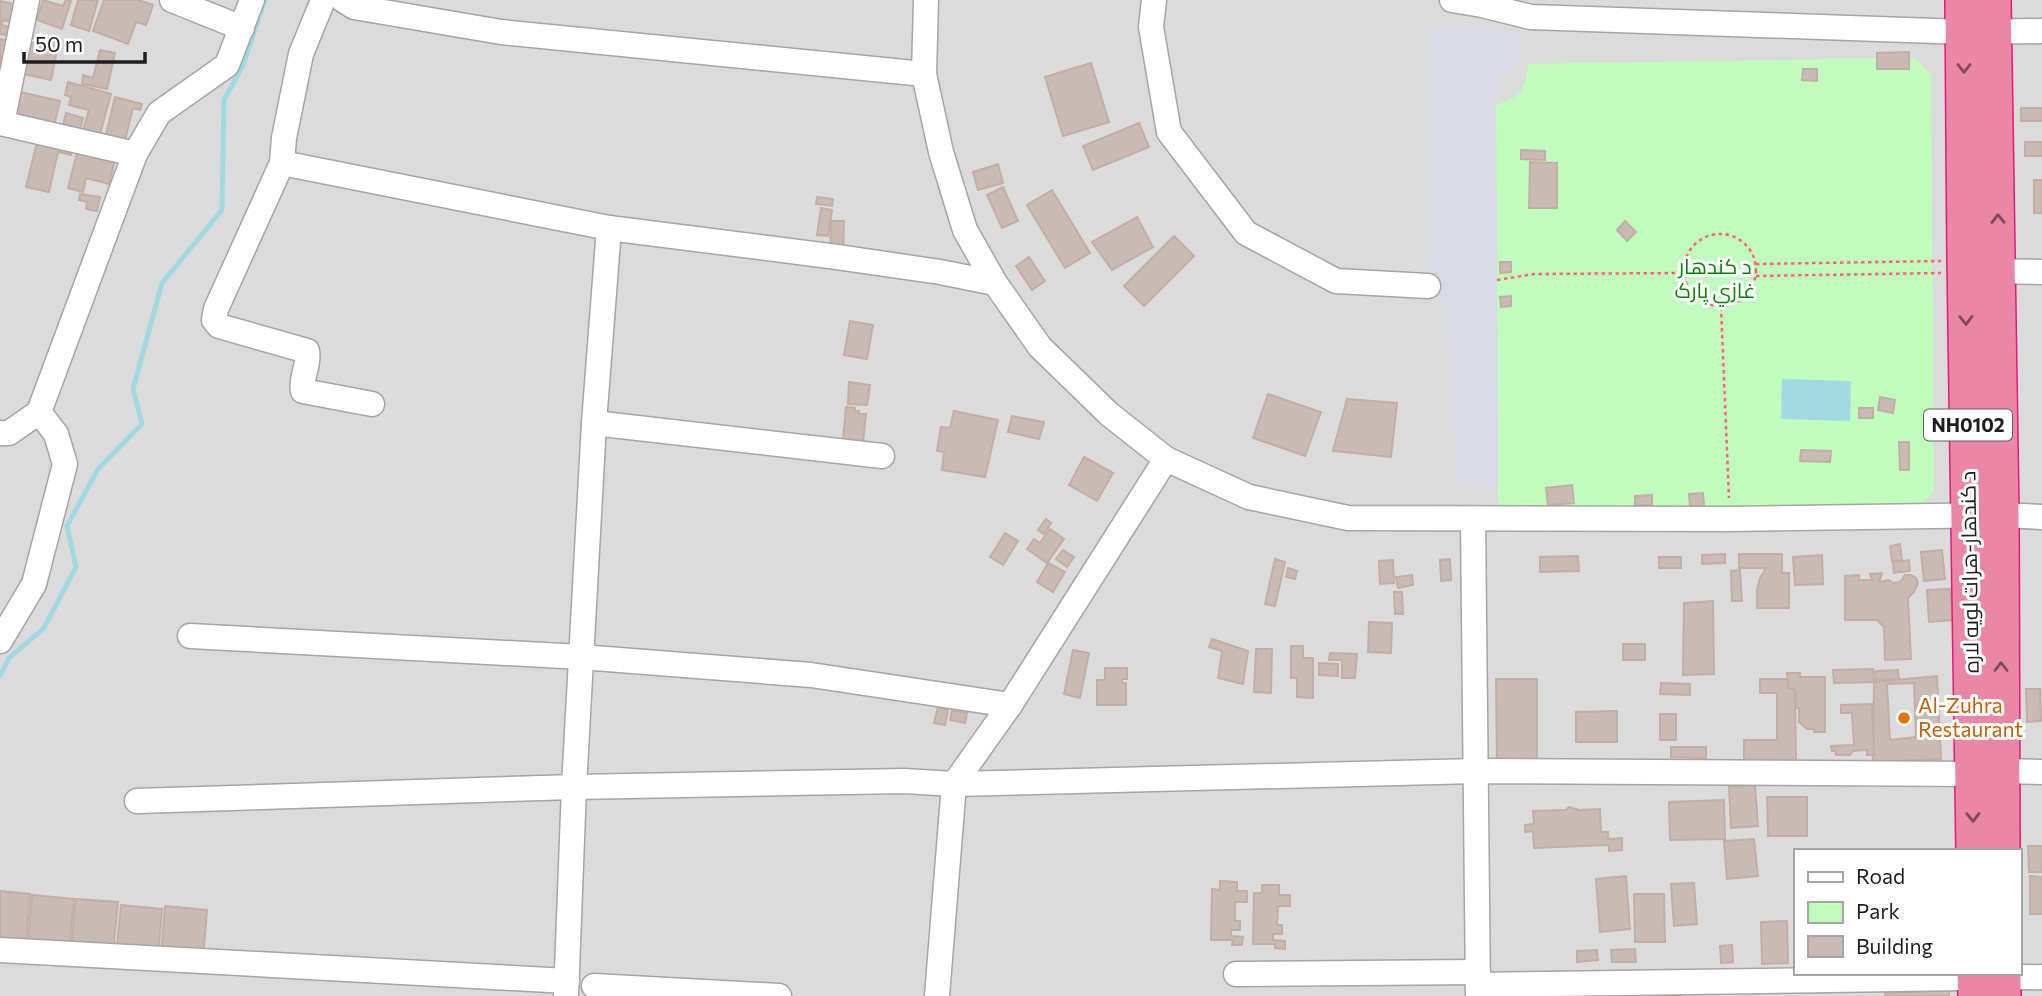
<svg xmlns="http://www.w3.org/2000/svg" width="2042" height="996" font-family="Commissioner,Cairo,sans-serif">
<rect width="100%" height="100%" fill="#f0eae3"/>
<path fill="#dcdbdb" fill-rule="evenodd" d="M0 0H2042V996H0ZM1795 851H2019V973H1795Z"/>
<path fill="#c0fcbe" d="M1915 58 1931 74 1934 492 1920 506 1500 510 1498 502 1496 105C1522 97 1526 89 1528 64Z"/>
<polygon fill="#d8d9e5" points="1431,28 1513,29 1521,40 1517,64 1494,79 1496,105 1498,487 1457,482 1447,308 1428,274"/>
<polygon fill="#a1d9e0" points="1782,379 1851,381 1850,421 1781,419"/>
<g fill="none" stroke-linecap="round" stroke-linejoin="round">
<polyline stroke="#a1d9e0" stroke-width="5" points="0,676 9,658 44,628 76,567 67,526 98,469 142,424 133,389 162,283 222,210 224,100 243,65 265,0"/>
</g>
<g fill="#c8bbb6" stroke="#c2aea5" stroke-width="2" fill-rule="evenodd">
<polygon points="43,0 63,6 66,0 71,1 62,29 37,20"/>
<polygon points="78,0 98,0 89,31 71,25"/>
<polygon points="104,0 138,0 153,5 146,25 136,22 128,44 93,31"/>
<polygon points="0,1 18,5 14,23 3,20 2,25 12,28 11,36 0,34"/>
<polygon points="27,34 59,41 51,80 19,73"/>
<polygon points="0,39 11,41 0,86"/>
<polygon points="100,50 115,53 107,89 82,84 83,75 93,78"/>
<polygon points="1909,52 1909,69 1877,69 1877,53"/>
<polygon points="1091,63 1109,122 1063,136 1045,77"/>
<polygon points="1803,69 1817,69 1817,81 1802,80"/>
<polygon points="68,82 111,94 99,138 82,133 89,110 69,105 71,97 65,95"/>
<polygon points="16,91 60,101 54,125 11,115"/>
<polygon points="115,97 142,104 140,110 133,108 123,148 104,143"/>
<rect x="2021" y="108" width="21" height="13"/>
<polygon points="66,113 83,118 79,134 62,129"/>
<polygon points="1139,123 1149,147 1093,170 1083,146"/>
<polygon points="38,138 73,147 71,155 58,152 49,192 26,187"/>
<rect x="2025" y="142" width="17" height="14"/>
<polygon points="78,149 115,159 109,184 86,178 83,192 68,188"/>
<polygon points="1521,150 1545,151 1545,160 1521,159"/>
<polygon points="1530,162 1557,163 1557,208 1529,208"/>
<polygon points="998,164 1003,183 978,190 973,172"/>
<rect x="2034" y="180" width="8" height="33"/>
<polygon points="1003,187 1018,221 1002,228 987,195"/>
<polygon points="1052,190 1090,253 1065,268 1027,205"/>
<polygon points="80,194 100,197 97,211 86,209 87,202 79,200"/>
<polygon points="817,197 833,199 832,206 816,204"/>
<polygon points="821,208 832,210 828,236 817,235"/>
<polygon points="1137,217 1153,247 1112,270 1092,242"/>
<polygon points="831,221 844,221 843,257 830,256"/>
<polygon points="1625,221 1636,232 1627,241 1617,230"/>
<polygon points="1174,236 1194,256 1144,306 1124,286"/>
<polygon points="1029,257 1045,281 1032,290 1016,266"/>
<polygon points="1500,262 1511,262 1511,272 1500,273"/>
<polygon points="1511,296 1511,306 1501,307 1500,297"/>
<polygon points="850,321 873,325 867,359 844,355"/>
<polygon points="849,382 870,385 867,405 848,404"/>
<polygon points="1268,394 1321,412 1305,456 1253,438"/>
<polygon points="1880,397 1895,400 1893,413 1878,410"/>
<polygon points="1347,399 1397,403 1391,457 1333,451"/>
<polygon points="846,407 855,408 855,411 859,411 859,414 866,414 863,442 843,440"/>
<rect x="1859" y="408" width="14" height="10"/>
<polygon points="954,411 998,420 985,477 942,470 944,452 937,451 941,427 950,428"/>
<polygon points="1012,416 1044,422 1039,439 1008,432"/>
<polygon points="1899,442 1909,442 1909,470 1900,470"/>
<polygon points="1801,450 1831,451 1830,462 1800,461"/>
<polygon points="1084,457 1113,473 1097,501 1069,485"/>
<polygon points="1572,485 1574,503 1548,505 1546,488"/>
<polygon points="1703,493 1704,506 1690,507 1689,494"/>
<polygon points="1652,495 1652,505 1635,505 1635,496"/>
<polygon points="1046,519 1051,523 1044,534 1038,530"/>
<polygon points="1050,529 1064,539 1047,563 1027,549 1034,539 1040,543"/>
<polygon points="1005,533 1018,541 1003,565 990,557"/>
<polygon points="1900,544 1902,560 1892,561 1890,546"/>
<polygon points="1063,550 1074,557 1067,567 1056,559"/>
<polygon points="1942,550 1945,579 1924,581 1921,552"/>
<polygon points="1725,554 1725,563 1702,564 1702,555"/>
<polygon points="1739,554 1782,554 1782,573 1789,573 1789,608 1757,608 1757,590 1760,578 1766,568 1739,568"/>
<polygon points="1822,555 1823,584 1795,585 1793,557"/>
<polygon points="1578,556 1579,571 1540,572 1540,557"/>
<rect x="1659" y="557" width="22" height="11"/>
<polygon points="1275,559 1285,562 1275,606 1265,604"/>
<polygon points="1450,559 1451,580 1441,581 1440,560"/>
<polygon points="1393,560 1394,583 1380,584 1379,561"/>
<polygon points="1909,560 1910,571 1894,573 1893,562"/>
<polygon points="1048,563 1065,572 1053,592 1037,582"/>
<polygon points="1288,568 1297,571 1295,579 1286,577"/>
<polygon points="1740,570 1742,601 1732,601 1731,571"/>
<polygon points="1882,573 1879,582 1889,580 1893,583 1900,582 1905,575 1911,575 1916,578 1918,583 1914,592 1908,598 1911,659 1885,660 1884,627 1877,620 1845,620 1845,576 1859,575 1859,580 1872,580 1870,574"/>
<polygon points="1412,575 1413,585 1398,588 1396,577"/>
<polygon points="1950,589 1953,620 1929,622 1927,590"/>
<polygon points="1394,592 1402,592 1403,614 1395,614"/>
<polygon points="1713,601 1714,674 1683,675 1684,603"/>
<polygon points="1369,622 1392,623 1391,653 1368,652"/>
<polygon points="1212,639 1248,651 1243,684 1218,678 1222,651 1209,647"/>
<rect x="1623" y="644" width="22" height="16"/>
<polygon points="1291,646 1303,646 1303,658 1313,658 1313,698 1297,697 1297,678 1291,678"/>
<polygon points="1256,649 1272,649 1271,693 1254,692"/>
<polygon points="1073,650 1089,653 1080,698 1064,694"/>
<polygon points="1330,653 1357,654 1355,678 1342,678 1342,660 1329,660"/>
<polygon points="1319,663 1338,664 1338,676 1319,675"/>
<polygon points="1105,668 1127,668 1127,679 1122,679 1122,683 1126,683 1126,705 1097,705 1097,680 1105,680"/>
<polygon points="1873,669 1874,682 1834,683 1833,670"/>
<polygon points="1898,670 1899,679 1876,680 1875,671"/>
<polygon points="1787,673 1800,673 1800,677 1825,677 1825,732 1814,732 1814,729 1807,729 1799,722 1799,708 1796,708 1795,689 1788,688"/>
<path d="M1937 676 1941 759 1873 762 1874 682ZM1914 683 1916 737 1890 740 1887 684Z"/>
<polygon points="1496,679 1537,679 1537,760 1497,760"/>
<polygon points="1760,679 1788,679 1788,688 1795,689 1796,762 1744,762 1744,740 1777,740 1777,693 1760,693"/>
<polygon points="1661,683 1690,684 1690,695 1660,694"/>
<polygon points="2026,689 2040,689 2041,721 2027,722"/>
<polygon points="1872,704 1874,755 1867,755 1867,750 1853,751 1850,755 1836,755 1835,751 1832,751 1831,746 1854,745 1852,713 1841,713 1841,705"/>
<polygon points="938,707 948,710 945,725 934,723"/>
<polygon points="952,710 967,713 965,723 950,720"/>
<polygon points="1617,711 1617,742 1576,742 1576,712"/>
<rect x="1660" y="714" width="16" height="26"/>
<polygon points="1671,747 1706,747 1706,758 1671,757"/>
<polygon points="1755,785 1758,826 1731,828 1729,787"/>
<polygon points="1767,797 1807,797 1807,836 1768,836"/>
<polygon points="1724,800 1725,839 1670,840 1669,802"/>
<polygon points="1569,807 1579,810 1600,809 1601,832 1608,832 1608,839 1622,838 1622,850 1609,851 1609,845 1534,848 1533,831 1525,832 1525,825 1534,824 1533,811 1565,810"/>
<polygon points="1754,839 1758,876 1727,879 1724,841"/>
<polygon points="2028,846 2042,846 2042,872 2029,872"/>
<polygon points="1626,876 1630,929 1600,932 1596,879"/>
<polygon points="2030,876 2042,877 2042,914 2030,914"/>
<polygon points="1220,881 1237,882 1237,891 1247,891 1247,902 1235,902 1235,921 1240,921 1240,930 1231,930 1231,936 1243,937 1242,945 1232,945 1233,940 1211,940 1212,889 1220,890"/>
<polygon points="1694,883 1697,924 1674,926 1671,884"/>
<polygon points="1262,885 1279,885 1279,895 1290,895 1290,906 1278,906 1277,925 1282,925 1282,934 1273,934 1273,940 1285,941 1285,949 1275,948 1275,944 1253,944 1254,893 1262,893"/>
<polygon points="0,891 30,894 26,943 0,941"/>
<polygon points="1634,894 1664,894 1665,942 1635,942"/>
<polygon points="32,895 74,899 69,949 28,945"/>
<polygon points="76,899 118,902 113,952 71,949"/>
<polygon points="121,905 162,909 158,958 116,955"/>
<polygon points="165,906 207,910 203,959 161,956"/>
<polygon points="1787,921 1788,963 1762,964 1761,922"/>
<polygon points="1732,945 1733,962 1721,963 1720,946"/>
<polygon points="1635,949 1636,962 1612,962 1611,950"/>
<polygon points="1597,950 1598,960 1577,962 1577,951"/>
<polygon points="1949,990 1949,996 1885,996 1885,993"/>
<polygon points="1607,993 1681,995 1681,996 1607,996"/>
</g>
<g fill="none" stroke-linecap="round" stroke-linejoin="round">
<g stroke="#a5a5a5" stroke-width="27">
<g id="minor">
<polyline points="172,0 242,28"/>
<path d="M323 0 301 54 284 138 282 163 216 309 214 320 219 326 307 351C310 364 300 378 303 391L372 404"/>
<polyline points="343,0 354,7 501,32 924,74"/>
<polyline points="926,0 924,74 941,152 965,230 995,283 1040,347 1109,414 1166,459 1249,497 1348,518 1730,519 2001,515 2042,517"/>
<polyline points="1154,0 1151,27 1169,132 1246,233 1336,281 1428,286"/>
<polyline points="1452,0 1482,5 1531,17 1964,32 2042,31"/>
<polyline points="0,123 135,154"/>
<polyline points="2,123 27,0"/>
<polyline points="282,163 609,228 837,257 940,272 995,283"/>
<polyline points="1983,271 2042,272"/>
<polyline points="594,423 882,456"/>
<polyline points="0,433 9,433 39,412 135,154 159,113 227,65 252,0"/>
<polyline points="1473,520 1478,996"/>
<polyline points="190,636 581,657 811,675 1010,705"/>
<polyline points="0,641 34,584 65,464 56,434 39,412"/>
<polyline points="2001,771 2042,772"/>
<polyline points="137,801 574,787 904,781 954,784 1476,771 1973,774"/>
<polyline points="0,950 567,981"/>
<polyline points="1236,974 1478,972"/>
<polyline points="1478,985 2042,977"/>
<polyline points="594,986 779,996"/>
<polyline points="566,996 574,787 594,423 609,228"/>
<polyline points="937,996 954,784 1010,705 1166,459"/>
</g>
</g>
<g stroke="#e41a78" stroke-width="38">
<g id="highway">
<polyline points="1963,0 1965,260 1974,851"/>
<polyline points="1993,0 2001,515 2002,851"/>
<polyline points="1975,973 1976,996"/>
<polyline points="2003,973 2003,996"/>
</g>
</g>
<g stroke="#ff6568" stroke-width="2.5" stroke-dasharray="3.5 3.5" stroke-linecap="butt">
<circle cx="1720" cy="270" r="36"/>
<polyline points="1756,264 1941,261"/>
<polyline points="1756,276 1941,273"/>
<polyline points="1497,280 1534,274 1684,273"/>
<polyline points="1721,307 1729,498"/>
</g>
<use href="#minor" stroke="#fff" stroke-width="24"/>
<use href="#highway" stroke="#eb87a6" stroke-width="35"/>
</g>
<defs><path id="oneway-chevron" d="M-2-3.5L2.5 0L-2 3.5" fill="none" stroke-width="1.6" stroke-linecap="round" stroke-linejoin="round" transform="scale(1.75)"/></defs>
<g stroke="#7a4d5b">
<use href="#oneway-chevron" transform="translate(1964 68) rotate(90)"/>
<use href="#oneway-chevron" transform="translate(1998 219) rotate(-91)"/>
<use href="#oneway-chevron" transform="translate(1966 320) rotate(89)"/>
<use href="#oneway-chevron" transform="translate(2001 667) rotate(-90)"/>
<use href="#oneway-chevron" transform="translate(1973 817) rotate(89)"/>
</g>
<circle fill="#e8710a" stroke="#fff" stroke-width="2.5" cx="1904" cy="718" r="7"/>
<g text-anchor="middle" stroke-width="6" stroke-linejoin="round" paint-order="stroke">
<rect fill="#fff" stroke="#626262" stroke-width="2" x="1924" y="409.5" width="88" height="31" rx="5"/>
<g font-size="19" font-weight="bold" fill="#1e1e1e">
<text x="1968" y="432">NH0102</text>
</g>
<g font-size="21" fill="#0a8305" stroke="#fff">
<text x="1715" y="274">د کندهار<tspan x="1715" dy="24">غازي پارک</tspan></text>
</g>
<g font-size="21" fill="#1e1e1e" stroke="#fff">
<text transform="translate(1970 572) rotate(-91)" y="7">د کندهار-هرات لويه لاره</text>
</g>
<g font-size="21" fill="#c56008" stroke="#fff" text-anchor="start">
<text x="1918" y="713">Al-Zuhra<tspan x="1918" dy="24">Restaurant</tspan></text>
</g>
</g>
<rect x="1794" y="849" width="228" height="126" fill="#ffffff" stroke="#a5a5a5" stroke-width="2"/>
<rect x="1808" y="872" width="35" height="10" fill="#ffffff" stroke="#a5a5a5" stroke-width="2"/>
<text x="1856" y="884" font-size="21" fill="#1e1e1e">Road</text>
<rect x="1808" y="902" width="35" height="21" fill="#c0fcbe" stroke="#a5a5a5" stroke-width="2"/>
<text x="1856" y="919" font-size="21" fill="#1e1e1e">Park</text>
<rect x="1808" y="936" width="35" height="21" fill="#c8bbb6" stroke="#a5a5a5" stroke-width="2"/>
<text x="1856" y="954" font-size="21" fill="#1e1e1e">Building</text>
<path d="M24 52v10h121v-10" fill="none" stroke="#1e1e1e" stroke-width="3.5"/>
<text x="35" y="52" font-size="21" fill="#1e1e1e" stroke="#ffffff" stroke-width="5" paint-order="stroke">50 m</text>
</svg>
